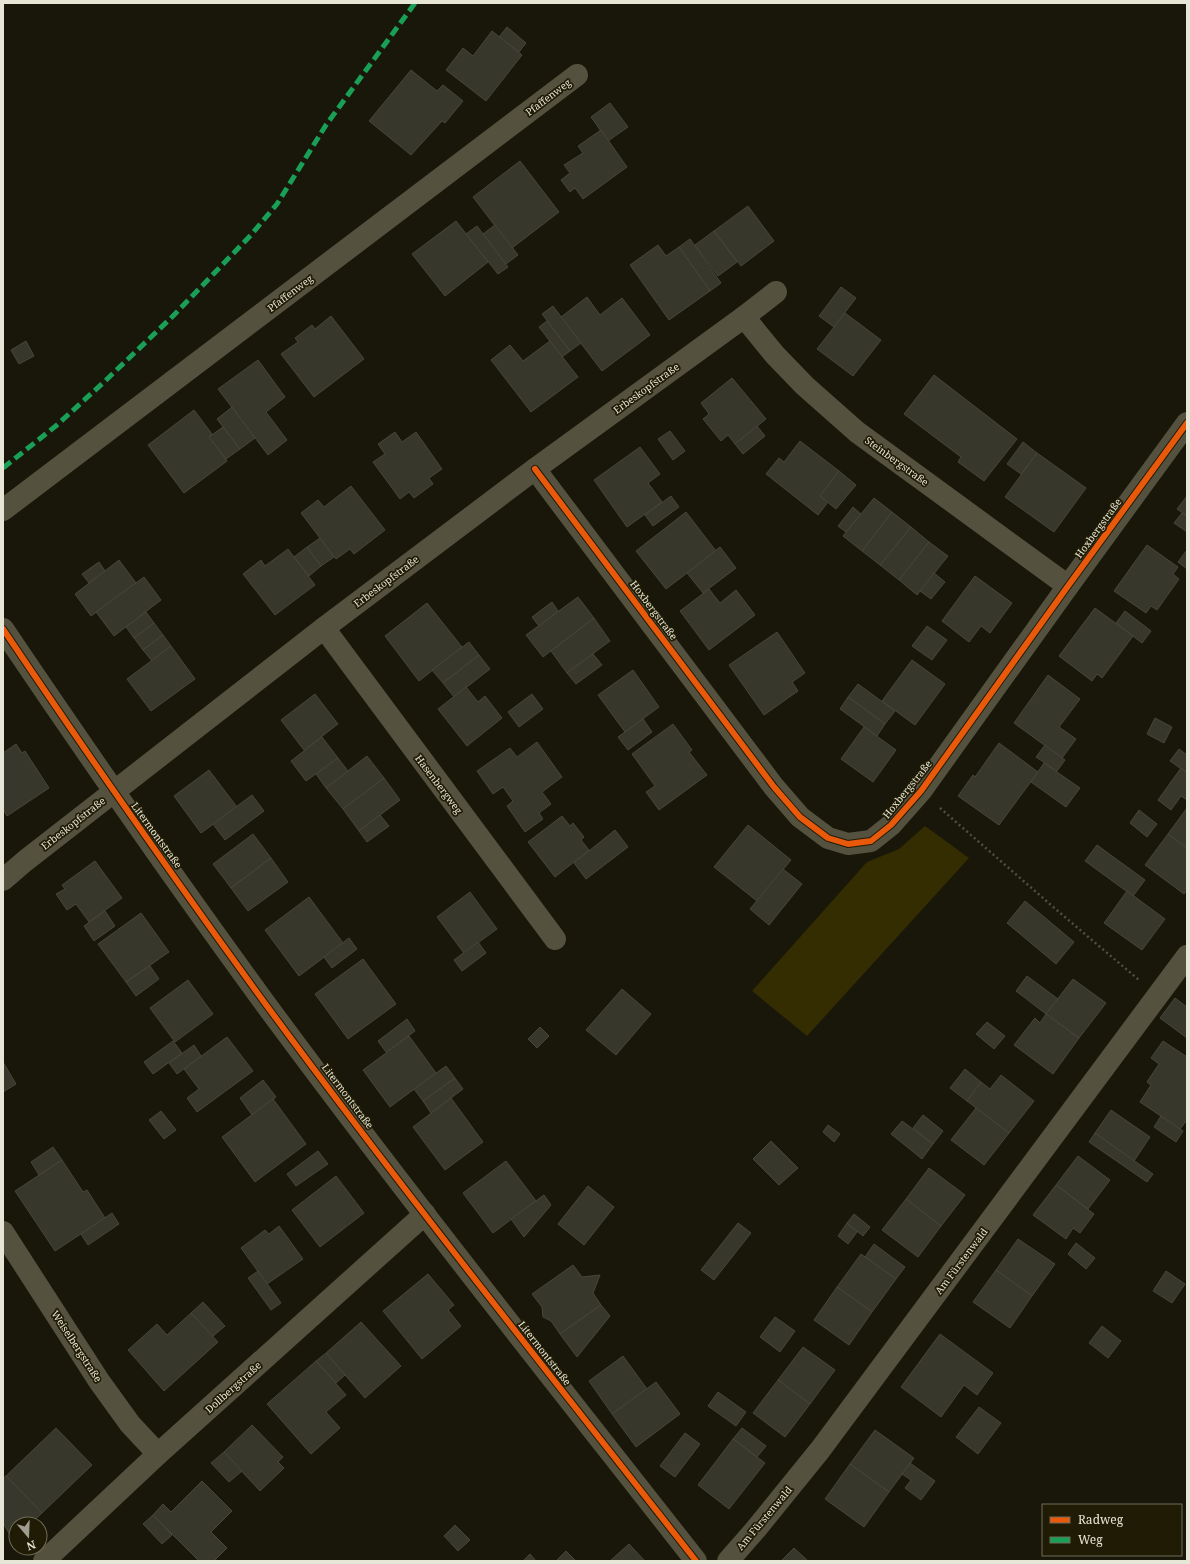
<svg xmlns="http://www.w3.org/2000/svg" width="1190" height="1564" font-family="'Noto Serif',serif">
<rect width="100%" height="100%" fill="#19170a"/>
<polygon fill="#342d01" points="925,826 969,858 807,1036 752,991 867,862 899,849"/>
<g fill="#38372c" stroke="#48463b">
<polygon points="507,27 526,43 519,52 499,37"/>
<polygon points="492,31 522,55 486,101 446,70 463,48 473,56"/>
<polygon points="411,70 437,91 443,85 463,101 445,123 442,121 411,155 369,121"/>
<polygon points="610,103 628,127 608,141 591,117"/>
<polygon points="601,130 627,167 583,199 575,188 570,192 561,180 570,173 564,165 583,153 578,146"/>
<polygon points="520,161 559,212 512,248 473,197"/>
<polygon points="748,206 774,241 741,266 714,231"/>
<polygon points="456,221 488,262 445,296 412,254"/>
<polygon points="495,225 518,255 506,264 483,234"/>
<polygon points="477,226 508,267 498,274 466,234"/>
<polygon points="714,231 737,262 718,276 695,245"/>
<polygon points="690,239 721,283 710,291 679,247"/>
<polygon points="658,245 666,256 679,247 710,291 669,320 630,265"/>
<polygon points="841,287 856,298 834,327 819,316"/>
<polygon points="587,297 600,315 622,298 650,335 602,371 561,317"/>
<polygon points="553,306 581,343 570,351 542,314"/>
<polygon points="845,313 881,340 853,376 817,349"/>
<polygon points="331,316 364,359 314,397 281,354 298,342 295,338 312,325 315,329"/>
<polygon points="547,321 570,351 562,357 539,327"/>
<polygon points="26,341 34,356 19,364 11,350"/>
<polygon points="550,341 578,377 531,412 491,360 510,345 523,361"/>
<polygon points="258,360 285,397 266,412 287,440 268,455 218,389"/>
<polygon points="934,375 1017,439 984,481 958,462 961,457 904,414"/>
<polygon points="732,378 766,419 735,444 728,435 721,441 703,419 709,414 701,403"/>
<polygon points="232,407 255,438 240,449 217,419"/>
<polygon points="194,410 212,434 209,437 227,461 184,493 148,445"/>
<polygon points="757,426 765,436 743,454 735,444"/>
<polygon points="223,427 240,449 226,459 209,437"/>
<polygon points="670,431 685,451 673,460 658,439"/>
<polygon points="395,432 402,442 416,432 442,469 429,478 433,484 414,498 409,492 400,499 373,462 385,454 378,444"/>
<polygon points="800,441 839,471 820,496 828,502 818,515 766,474 779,458 784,462"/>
<polygon points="1023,442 1037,453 1021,474 1007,464"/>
<polygon points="640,447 660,474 648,483 662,502 627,527 594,480"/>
<polygon points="1037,453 1086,488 1054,532 1005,497"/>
<polygon points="839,471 856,485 836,509 820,496"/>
<polygon points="351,486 385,530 354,554 350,549 336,559 301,513 318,500 324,507"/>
<polygon points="671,496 679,507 653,526 645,515"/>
<polygon points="1187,496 1187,516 1177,509"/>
<polygon points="874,498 892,512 862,551 843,536"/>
<polygon points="853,507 861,514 846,532 838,526"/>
<polygon points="686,512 716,551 666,589 636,551"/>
<polygon points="892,512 911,527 880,565 862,551"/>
<polygon points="1182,513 1187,516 1187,532 1174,523"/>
<polygon points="911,527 929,542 899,580 880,565"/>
<polygon points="320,538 334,557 321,566 307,547"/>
<polygon points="929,542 948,556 917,595 899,580"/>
<polygon points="1147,545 1178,567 1173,574 1179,579 1157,610 1151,606 1146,613 1114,591"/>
<polygon points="307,547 321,566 309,576 294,557"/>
<polygon points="720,547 736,568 703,593 687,573"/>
<polygon points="288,549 315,585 275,615 243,574 261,560 265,566"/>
<polygon points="1187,550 1187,569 1178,562"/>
<polygon points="119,560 136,583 91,616 75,594"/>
<polygon points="99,562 105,571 89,583 82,574"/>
<polygon points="934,573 945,582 931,599 920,591"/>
<polygon points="975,576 1012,603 990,633 981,626 969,642 942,621"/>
<polygon points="144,577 161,600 114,636 96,612"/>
<polygon points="709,589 720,603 736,590 755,615 709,650 680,611"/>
<polygon points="578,597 594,618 543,657 526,635"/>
<polygon points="552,602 558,611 539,626 532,617"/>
<polygon points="427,603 462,647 419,681 385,636"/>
<polygon points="1095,608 1133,636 1102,678 1097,674 1092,681 1059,656"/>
<polygon points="1125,611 1151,631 1142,643 1116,623"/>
<polygon points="146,612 154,623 134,638 126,627"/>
<polygon points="594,618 610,641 567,673 551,651"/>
<polygon points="154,623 163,635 143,650 134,638"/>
<polygon points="927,626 947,640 932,660 912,646"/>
<polygon points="777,632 805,673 792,682 798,691 764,715 729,665"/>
<polygon points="163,635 171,646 152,661 143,650"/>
<polygon points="469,642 479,655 443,683 432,670"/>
<polygon points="171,646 195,679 151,711 127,679"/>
<polygon points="593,654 602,665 576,684 567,673"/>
<polygon points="479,655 490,669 454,697 443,683"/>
<polygon points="912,660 945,684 915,725 882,701"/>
<polygon points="633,670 659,707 625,732 598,695"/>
<polygon points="1048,675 1080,699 1059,727 1076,739 1062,758 1014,723"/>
<polygon points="858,684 895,711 885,724 848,697"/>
<polygon points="466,687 478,702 485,696 502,718 467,746 438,709"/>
<polygon points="315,694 338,724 304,750 281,720"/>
<polygon points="532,694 543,709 519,727 508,712"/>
<polygon points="848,697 885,724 877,736 840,709"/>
<polygon points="1155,718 1172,727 1164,743 1147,734"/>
<polygon points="643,719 652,732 628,750 618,737"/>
<polygon points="673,724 692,750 689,752 707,775 659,810 646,792 655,786 632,754"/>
<polygon points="864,727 896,750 873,782 841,759"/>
<polygon points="322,737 338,758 306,781 291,761"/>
<polygon points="537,742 562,777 542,792 551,804 539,813 543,819 525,832 507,806 513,801 503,787 493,794 477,771 510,748 517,757"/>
<polygon points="999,743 1038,772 999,825 958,796 973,775 975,777"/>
<polygon points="16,744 22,753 25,751 49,788 7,816 3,809 3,753"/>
<polygon points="1045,745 1065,760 1057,771 1036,757"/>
<polygon points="1179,749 1187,755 1187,773 1170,761"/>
<polygon points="367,756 384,778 343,809 326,788"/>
<polygon points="338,758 348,771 326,788 316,774"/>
<polygon points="1044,763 1080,788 1066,807 1031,782"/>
<polygon points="1181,768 1187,773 1187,800 1181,796 1171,810 1158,800"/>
<polygon points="209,770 237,807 201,833 174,796"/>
<polygon points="384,778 400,800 359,831 343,809"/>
<polygon points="252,795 264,811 225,840 213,824"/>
<polygon points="1187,808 1187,848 1168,834"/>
<polygon points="1139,810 1157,824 1147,837 1130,823"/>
<polygon points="380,815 389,826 367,842 359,831"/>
<polygon points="562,816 570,826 573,823 584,837 581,840 589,850 555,877 528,842"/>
<polygon points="748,825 791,860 757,901 714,867"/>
<polygon points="615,830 628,847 586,879 574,863"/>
<polygon points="253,834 271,858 231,888 213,864"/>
<polygon points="1168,834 1187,848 1187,890 1184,894 1145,865"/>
<polygon points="1097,845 1145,880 1133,896 1085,861"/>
<polygon points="271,858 288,882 248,911 231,888"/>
<polygon points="95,861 122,898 89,922 76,904 67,910 56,894 65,889 62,885"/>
<polygon points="783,869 802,884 769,925 750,909"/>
<polygon points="1127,891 1165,919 1142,950 1104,923"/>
<polygon points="470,892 497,929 464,953 437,917"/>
<polygon points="309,897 343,943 299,976 265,930"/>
<polygon points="1025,901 1074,942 1056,964 1007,923"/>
<polygon points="105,911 115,926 94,941 84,926"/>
<polygon points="141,913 169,952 126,982 98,944"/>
<polygon points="349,938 357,949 332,968 324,957"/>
<polygon points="478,942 486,953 462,971 454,960"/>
<polygon points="363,959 396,1004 348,1039 315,994"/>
<polygon points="150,966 159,979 136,996 126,982"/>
<polygon points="1027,976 1058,999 1046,1014 1016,991"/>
<polygon points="1073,979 1106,1003 1079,1038 1046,1014"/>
<polygon points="188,980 213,1014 175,1042 150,1008"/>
<polygon points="622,989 651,1014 616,1055 586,1030"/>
<polygon points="1175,998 1187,1007 1187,1038 1160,1018"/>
<polygon points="1046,1014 1079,1038 1053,1074 1014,1045 1035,1018 1040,1023"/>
<polygon points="407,1019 415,1031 386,1052 378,1041"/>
<polygon points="987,1022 1005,1036 994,1049 976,1034"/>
<polygon points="540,1027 549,1036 537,1048 528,1039"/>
<polygon points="409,1036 436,1073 390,1107 363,1070"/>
<polygon points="227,1037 253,1071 197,1112 187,1098 199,1089 184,1069"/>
<polygon points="173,1041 182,1053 153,1074 144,1062"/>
<polygon points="1163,1041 1187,1057 1187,1107 1186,1109 1187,1110 1187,1120 1180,1129 1140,1102 1151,1085 1147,1082 1159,1064 1151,1058"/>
<polygon points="194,1045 201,1056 177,1074 169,1063"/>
<polygon points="3,1062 16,1084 3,1092"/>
<polygon points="446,1066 455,1078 423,1101 414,1089"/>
<polygon points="965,1069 981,1082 967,1101 950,1088"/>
<polygon points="1001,1075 1034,1101 1009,1133 967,1101 981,1082 990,1089"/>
<polygon points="455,1078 463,1089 431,1113 423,1101"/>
<polygon points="263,1080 276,1097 252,1115 240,1098"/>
<polygon points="451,1098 483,1142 445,1170 413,1127"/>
<polygon points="273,1099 306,1144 255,1182 222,1137"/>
<polygon points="976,1108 1009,1133 984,1165 951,1140"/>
<polygon points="1111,1110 1150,1137 1134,1161 1095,1133"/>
<polygon points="161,1111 176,1130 164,1139 149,1120"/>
<polygon points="923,1115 943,1131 933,1144 913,1128"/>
<polygon points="1161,1116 1183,1131 1176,1142 1154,1127"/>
<polygon points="902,1121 933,1144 922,1159 891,1134"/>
<polygon points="828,1125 840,1134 834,1142 823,1132"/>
<polygon points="1095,1133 1153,1174 1147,1182 1089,1142"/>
<polygon points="771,1141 798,1168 779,1185 753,1159"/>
<polygon points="53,1147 62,1160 39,1175 31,1162"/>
<polygon points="318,1151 328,1164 296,1186 287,1174"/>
<polygon points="1078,1156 1110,1180 1088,1209 1056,1185"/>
<polygon points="62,1160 83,1192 87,1190 105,1218 55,1251 15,1191"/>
<polygon points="506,1161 536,1201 493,1233 463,1193"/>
<polygon points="929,1168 965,1195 941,1226 906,1199"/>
<polygon points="336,1176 364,1213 320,1247 292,1210"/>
<polygon points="1056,1185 1094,1214 1080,1233 1073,1228 1066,1239 1033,1215"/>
<polygon points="588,1186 614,1207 584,1245 558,1224"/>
<polygon points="544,1195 551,1205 524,1237 511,1219"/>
<polygon points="906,1199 941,1226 918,1257 882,1230"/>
<polygon points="112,1213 119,1224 88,1245 81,1234"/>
<polygon points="854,1214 870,1227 863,1236 847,1223"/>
<polygon points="738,1223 751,1233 714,1280 701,1270"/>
<polygon points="847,1223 857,1232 848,1244 838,1236"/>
<polygon points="279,1226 303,1259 267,1284 241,1248 265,1230 269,1234"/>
<polygon points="1018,1239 1055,1264 1032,1296 996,1270"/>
<polygon points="1076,1243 1095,1258 1086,1269 1068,1254"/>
<polygon points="874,1244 905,1267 896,1279 865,1257"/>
<polygon points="861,1254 896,1279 872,1312 837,1287"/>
<polygon points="573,1265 582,1277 600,1275 593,1293 601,1305 560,1334 551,1321 543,1317 542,1307 532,1294"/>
<polygon points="996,1270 1032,1296 1010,1328 973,1302"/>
<polygon points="258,1271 281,1303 271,1310 248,1278"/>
<polygon points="1166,1271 1185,1284 1172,1303 1153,1291"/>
<polygon points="428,1274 454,1305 448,1310 461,1326 422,1359 383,1311"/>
<polygon points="837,1287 872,1312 849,1345 814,1320"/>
<polygon points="203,1302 225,1326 212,1337 191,1313"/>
<polygon points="601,1305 610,1316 577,1357 560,1334"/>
<polygon points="191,1313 218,1342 164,1391 128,1350 157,1324 167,1335"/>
<polygon points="775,1317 795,1331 780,1352 760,1337"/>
<polygon points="361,1322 401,1366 365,1398 326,1353"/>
<polygon points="1102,1326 1121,1341 1108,1358 1089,1343"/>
<polygon points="940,1334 993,1373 977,1395 964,1385 941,1417 901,1387"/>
<polygon points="803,1347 835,1370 810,1404 778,1380"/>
<polygon points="326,1353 345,1375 336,1383 316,1361"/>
<polygon points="623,1356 647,1389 612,1414 589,1381"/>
<polygon points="316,1361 346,1395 326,1412 340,1428 311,1454 267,1404"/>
<polygon points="778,1380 810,1404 785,1437 753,1413"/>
<polygon points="656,1382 680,1414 636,1447 612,1414"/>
<polygon points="718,1392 746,1412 736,1426 708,1406"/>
<polygon points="979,1407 1001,1423 978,1454 956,1437"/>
<polygon points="252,1425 283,1457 278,1462 284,1468 260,1491 224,1452"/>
<polygon points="56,1428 92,1465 42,1513 6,1476"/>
<polygon points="742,1428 766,1446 757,1457 733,1439"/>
<polygon points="875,1430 914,1458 889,1492 850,1464"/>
<polygon points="685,1433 700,1444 675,1477 660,1466"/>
<polygon points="733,1439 765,1463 729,1509 698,1485"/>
<polygon points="224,1452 242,1471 229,1482 211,1463"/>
<polygon points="910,1463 935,1481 921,1500 905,1488 911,1480 902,1474"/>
<polygon points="850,1464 889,1492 864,1527 825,1499"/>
<polygon points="6,1476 42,1513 30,1524 16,1524 16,1537 13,1540 3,1523 3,1478"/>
<polygon points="202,1481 232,1511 211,1532 227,1548 214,1561 199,1561 153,1515 163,1504 171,1512"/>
<polygon points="153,1515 172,1535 162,1544 143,1524"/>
<polygon points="455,1525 470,1540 458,1551 444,1536"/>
<polygon points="629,1544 645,1561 610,1561"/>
<polygon points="794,1548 808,1561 781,1561"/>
<polygon points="566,1551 576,1561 556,1561"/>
<polygon points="530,1554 536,1561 523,1561"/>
</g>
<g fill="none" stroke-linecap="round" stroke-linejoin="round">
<polyline stroke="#514f41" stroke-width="2.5" stroke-dasharray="2 3" stroke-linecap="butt" points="940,808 1059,912 1139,980"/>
<g stroke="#54513f" stroke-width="22">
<polyline points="744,317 775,355 805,386 857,432 1068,586"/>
<polyline points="535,469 774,787 800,817 828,838 848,844 871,841 891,825 921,791 1068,586 1187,423"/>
<polyline points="3,510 577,75"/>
<polyline points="324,628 555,939"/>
<path d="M3 629C88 755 175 880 264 1002 404 1192 551 1376 696 1561"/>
<polyline points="3,880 25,861 324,628 535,469 744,317 776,292"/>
<polyline points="3,1232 99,1381 130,1424 158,1454"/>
<polyline points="44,1561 158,1454 425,1214"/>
<polyline points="728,1561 756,1529 820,1450 1187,956"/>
</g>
<polyline stroke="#1a9f57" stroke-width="5" stroke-dasharray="10 5" stroke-linecap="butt" points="3,468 57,425 104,382 173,316 251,235 277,204 326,125 415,3"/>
<g stroke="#1f1b04" stroke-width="8">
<g id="cycleway">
<polyline points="535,469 774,787 800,817 828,838 848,844 871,841 891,825 921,791 1068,586 1187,423"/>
<path d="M3 629C88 755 175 880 264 1002 404 1192 551 1376 696 1561"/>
</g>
</g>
<use href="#cycleway" stroke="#e8590c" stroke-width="6"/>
</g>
<g text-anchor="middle" stroke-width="3.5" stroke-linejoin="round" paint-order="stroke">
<g font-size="10" fill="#e7e5d6" stroke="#1f1b04">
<text transform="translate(548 97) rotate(-37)" y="4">Pfaffenweg</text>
<text transform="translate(290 293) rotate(-37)" y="4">Pfaffenweg</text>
<text transform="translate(646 388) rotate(-36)" y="4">Erbeskopfstraße</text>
<text transform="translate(897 461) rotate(36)" y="4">Steinbergstraße</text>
<text transform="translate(1098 528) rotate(-54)" y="4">Hoxbergstraße</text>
<text transform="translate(386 581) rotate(-37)" y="4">Erbeskopfstraße</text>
<text transform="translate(654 610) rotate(53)" y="4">Hoxbergstraße</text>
<text transform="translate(439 784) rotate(53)" y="4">Hasenbergweg</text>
<text transform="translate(907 789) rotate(-51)" y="4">Hoxbergstraße</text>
<text transform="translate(73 823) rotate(-38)" y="4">Erbeskopfstraße</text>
<text transform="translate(157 835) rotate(54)" y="4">Litermontstraße</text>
<text transform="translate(348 1096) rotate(53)" y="4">Litermontstraße</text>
<text transform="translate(961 1261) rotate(-53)" y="4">Am Fürstenwald</text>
<text transform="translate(77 1346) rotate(57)" y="4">Weiselbergstraße</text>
<text transform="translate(545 1353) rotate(52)" y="4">Litermontstraße</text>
<text transform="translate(233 1387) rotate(-42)" y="4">Dollbergstraße</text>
<text transform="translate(764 1518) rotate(-50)" y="4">Am Fürstenwald</text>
</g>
</g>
<rect width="1190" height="1564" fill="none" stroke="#e7e5d6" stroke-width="8"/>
<rect x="1042" y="1504" width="140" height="52" fill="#1f1b04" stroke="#6f6c58"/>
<rect x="1050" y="1517" width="20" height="6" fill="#e8590c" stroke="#6f6c58"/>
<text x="1078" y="1524" font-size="12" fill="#e7e5d6">Radweg</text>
<rect x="1050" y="1537" width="20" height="6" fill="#1a9f57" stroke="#6f6c58"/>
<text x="1078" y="1544" font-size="12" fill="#e7e5d6">Weg</text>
<g transform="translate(28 1536) rotate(161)"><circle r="19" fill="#1f1b04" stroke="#6f6c58"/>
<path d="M0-3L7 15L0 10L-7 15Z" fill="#9f9d8f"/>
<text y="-6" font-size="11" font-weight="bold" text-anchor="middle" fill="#e7e5d6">N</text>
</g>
</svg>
